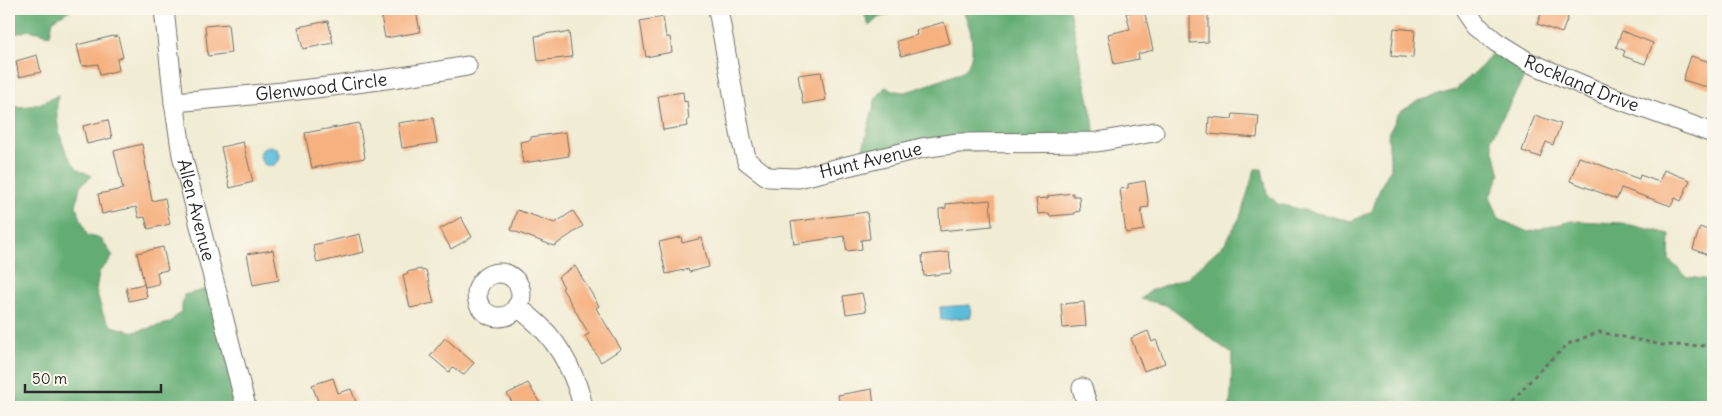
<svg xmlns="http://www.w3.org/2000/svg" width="1722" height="416" font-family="Delius,sans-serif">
<rect width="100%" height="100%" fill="#fbf7ec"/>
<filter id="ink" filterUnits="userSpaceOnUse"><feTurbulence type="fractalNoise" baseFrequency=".02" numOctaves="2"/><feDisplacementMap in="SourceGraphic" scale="10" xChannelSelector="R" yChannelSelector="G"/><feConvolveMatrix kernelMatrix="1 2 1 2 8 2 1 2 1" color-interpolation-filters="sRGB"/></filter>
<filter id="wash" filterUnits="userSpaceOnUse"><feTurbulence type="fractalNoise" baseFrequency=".0096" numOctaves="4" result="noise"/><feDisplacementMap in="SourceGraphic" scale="20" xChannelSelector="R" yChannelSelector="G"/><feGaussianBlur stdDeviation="1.12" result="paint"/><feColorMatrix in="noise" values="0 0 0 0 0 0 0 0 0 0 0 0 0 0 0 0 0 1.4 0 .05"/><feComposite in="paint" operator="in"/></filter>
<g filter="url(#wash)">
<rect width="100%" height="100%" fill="#f1ecd4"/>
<g fill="#63ad75" stroke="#476c50">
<polygon points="9,9 72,9 53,20 50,35 29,30 9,36"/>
<polygon points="857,9 903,9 878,18 869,26 864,13"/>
<path d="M961 9H1069L1093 120 1095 143 861 157 875 100 885 87C891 89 897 92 904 92 909 92 959 74 963 71 979 58 971 22 961 9Z"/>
<polygon points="1497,46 1529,68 1491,139 1500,175 1490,196 1499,219 1528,232 1572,221 1622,223 1670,234 1669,260 1687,277 1713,280 1713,407 1229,407 1231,396 1232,354 1166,305 1141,299 1149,291 1188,277 1225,243 1240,217 1255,169 1262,169 1267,193 1278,204 1351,221 1372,211 1380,188 1391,168 1388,136 1398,114 1415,102 1455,90 1482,66"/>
<path d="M58 95C54 120 60 146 75 166 79 171 87 173 92 176L80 186 76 206 87 235 101 239 113 256 108 263 99 272 96 290 103 314 112 326 134 332 169 323 181 311 184 295 220 286 252 407H9V106C29 108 40 105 58 95Z"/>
</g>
<g fill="#5cbdda" stroke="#447482">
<circle cx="270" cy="156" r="10"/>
<polygon points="970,305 971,317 941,320 940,307"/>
</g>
<g id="blocks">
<g fill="#f6b180">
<polygon points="1144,9 1153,50 1138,54 1139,59 1114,64 1108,34 1130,29 1126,13"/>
<polygon points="1190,9 1208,9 1208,42 1190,43"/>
<polygon points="1543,9 1561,9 1570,12 1562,33 1537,24"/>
<polygon points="416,10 420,32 385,38 381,16"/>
<polygon points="663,17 666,37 670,37 672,52 646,57 640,21"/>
<polygon points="328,21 333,43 303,49 298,27"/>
<polygon points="944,22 950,43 901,56 897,41 917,35 916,30"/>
<polygon points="228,24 231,53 208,56 205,26"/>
<polygon points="1394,28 1415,30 1413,58 1391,56"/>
<polygon points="1622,31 1653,43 1645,64 1623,56 1625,51 1616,47"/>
<polygon points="560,32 560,34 569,32 572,57 538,61 535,36 543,35 543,34"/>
<polygon points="113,36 113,37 118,36 123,57 117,59 119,70 100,75 98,64 82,66 77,45"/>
<polygon points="37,55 41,72 19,77 16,61"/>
<polygon points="1691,56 1713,63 1713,89 1683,80"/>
<polygon points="821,72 826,100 803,104 798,75"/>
<polygon points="683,92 684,102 687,101 689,120 687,120 688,126 663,130 658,96"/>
<polygon points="1233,114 1259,116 1257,138 1208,134 1209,117 1232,119"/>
<polygon points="1535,115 1561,124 1553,145 1546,142 1540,157 1522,151"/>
<polygon points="433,118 437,143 402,148 398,123"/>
<polygon points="108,120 112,138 87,144 83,126"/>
<polygon points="359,123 365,158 312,168 305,133"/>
<polygon points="566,132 569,156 523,163 520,142 531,140 531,137"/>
<polygon points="243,142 253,182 230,188 221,147"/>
<polygon points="142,144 152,201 165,198 170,224 148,229 145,217 139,218 136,207 102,214 98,194 123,189 114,151"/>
<polygon points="1579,157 1639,179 1640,175 1659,182 1664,170 1690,180 1681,201 1675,198 1671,206 1621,188 1617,199 1570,181"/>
<polygon points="1145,181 1149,207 1141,208 1144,230 1126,233 1120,189 1128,188 1128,184"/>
<polygon points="1073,193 1073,196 1079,196 1080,211 1075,212 1075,214 1050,216 1049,213 1038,214 1036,199 1048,198 1048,196"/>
<polygon points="990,200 992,226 940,231 939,209 946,208 946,204"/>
<polygon points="517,210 555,223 573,211 583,226 554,246 511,230"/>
<polygon points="867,212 870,239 861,240 862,249 847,251 844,236 794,244 791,222"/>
<polygon points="461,217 472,237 451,249 440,229"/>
<polygon points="1700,227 1713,232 1713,240 1708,255 1693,249"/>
<polygon points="360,234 364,252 317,263 313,245"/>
<polygon points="681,237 682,243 702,238 709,267 689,272 688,269 666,274 659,242"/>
<polygon points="163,247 168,270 157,272 159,284 145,287 137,253"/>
<polygon points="273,250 279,280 253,285 247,254"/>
<polygon points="949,252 951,273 924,276 922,255"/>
<polygon points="575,266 599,306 596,308 621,349 601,362 585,336 589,334 562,288 564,287 558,277"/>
<polygon points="421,269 422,271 426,270 434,303 410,308 403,275 408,274 407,272"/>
<polygon points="144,284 147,297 129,301 126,288"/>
<polygon points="862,293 866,311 846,314 843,296"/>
<polygon points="1084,302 1086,326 1063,328 1061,304"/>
<polygon points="1148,331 1152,342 1156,340 1157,342 1165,363 1144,371 1131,338"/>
<polygon points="445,338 474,363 463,375 453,367 449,372 430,356"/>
<polygon points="333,378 338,393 351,389 356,402 344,407 306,407 306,406 318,401 312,385"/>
<polygon points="528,383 542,407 515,407 507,394"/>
<polygon points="872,389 874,407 840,407 838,395"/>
</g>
</g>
</g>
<g filter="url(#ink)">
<use href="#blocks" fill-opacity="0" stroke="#706f66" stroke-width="1"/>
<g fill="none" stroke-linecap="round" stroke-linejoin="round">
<g stroke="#706f66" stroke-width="21">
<g id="minor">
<path id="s1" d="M164 9 174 102 182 155 246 407"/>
<path id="s2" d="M718 9 741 138 747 161 768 177 798 178 922 148 958 143 1097 142 1154 132"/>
<path id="s3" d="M1465 9 1476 25 1496 42 1528 62 1604 94 1713 133"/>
<path id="s4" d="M174 102C272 94 370 84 467 66"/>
<circle cx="499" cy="295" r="22"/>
<path d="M517 306C525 313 534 320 541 327 562 348 577 379 583 407"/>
<polyline points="1082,388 1088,407"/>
</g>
</g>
<polyline stroke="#706f66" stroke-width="3" stroke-dasharray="4 4" stroke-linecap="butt" points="1507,407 1538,372 1568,344 1599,332 1663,345 1713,346"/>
<use href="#minor" stroke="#fff" stroke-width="19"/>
</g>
</g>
<g text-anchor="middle" stroke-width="4" stroke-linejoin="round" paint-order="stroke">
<g font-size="18" fill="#2b2b2b" stroke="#fbf7ec">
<text dy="6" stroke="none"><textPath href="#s3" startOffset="141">Rockland Drive</textPath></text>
<text dy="6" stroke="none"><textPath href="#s4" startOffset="148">Glenwood Circle</textPath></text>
<text dy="6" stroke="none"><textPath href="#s2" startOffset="286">Hunt Avenue</textPath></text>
<text dy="6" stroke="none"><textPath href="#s1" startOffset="204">Allen Avenue</textPath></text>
</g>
</g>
<rect width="1722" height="416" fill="none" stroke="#fbf7ec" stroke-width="30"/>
<path d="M25 384v8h136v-8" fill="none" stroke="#2b2b2b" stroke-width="2.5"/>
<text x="32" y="384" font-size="15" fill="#2b2b2b" stroke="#fbf7ec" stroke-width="4" paint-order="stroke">50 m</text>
</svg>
